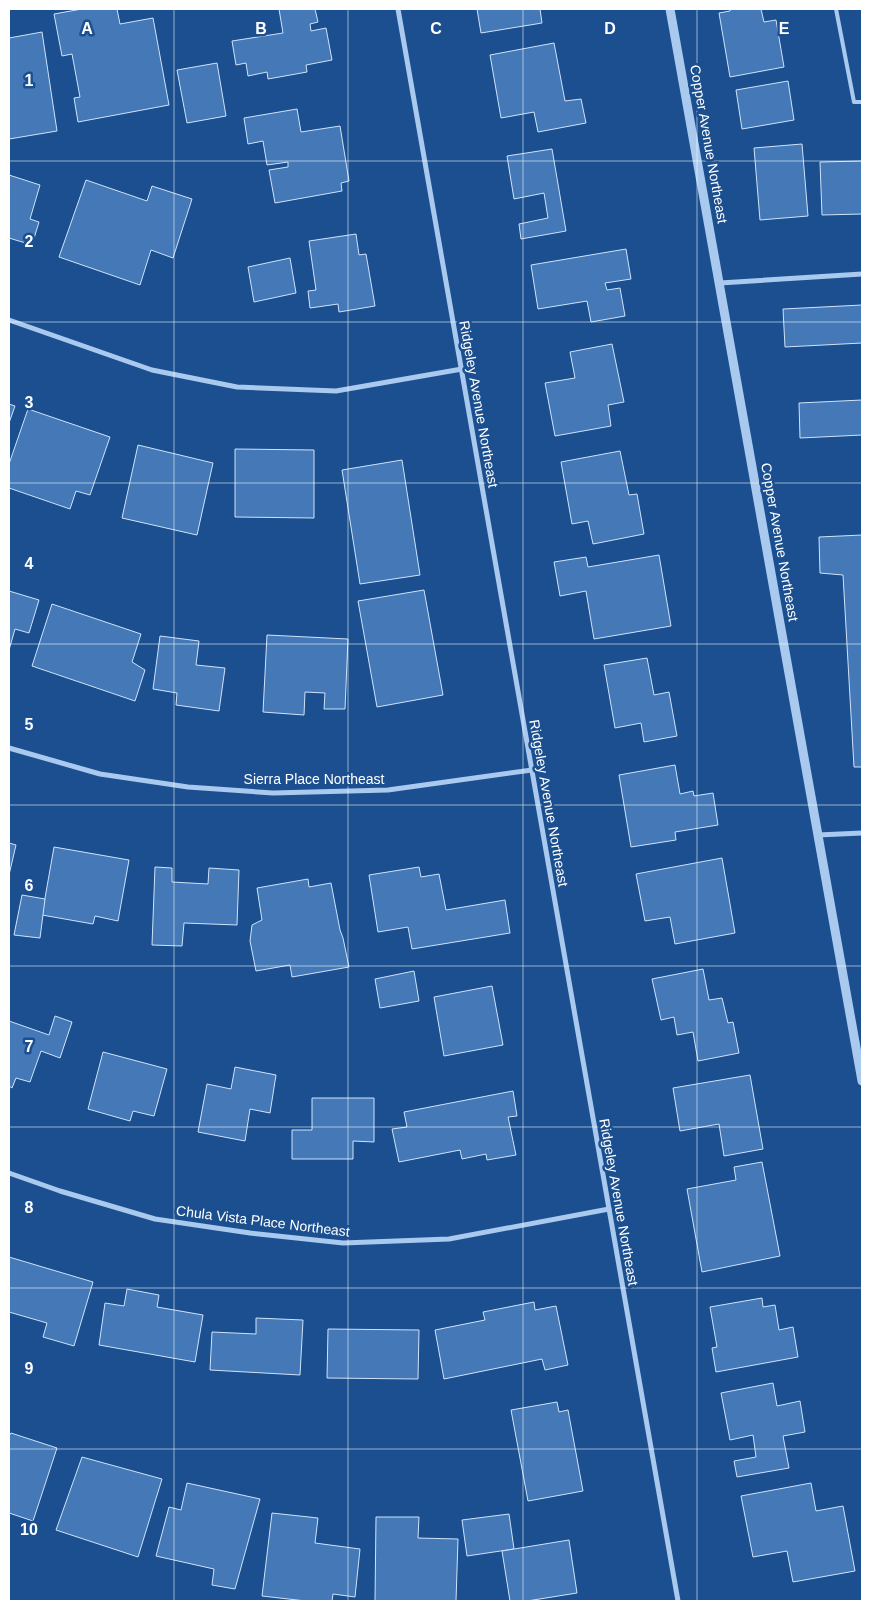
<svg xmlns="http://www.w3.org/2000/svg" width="871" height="1610" font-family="Helvetica,sans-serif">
<rect width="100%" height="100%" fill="#1b4f8f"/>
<g fill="#4478b7" stroke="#cfe3fa">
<polygon points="82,9 117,9 120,24 153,18 169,105 78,122 74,98 80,97 72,54 62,56 54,14"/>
<polygon points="279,9 315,9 318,22 310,24 311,31 326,28 332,60 306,65 307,72 268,79 267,72 248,76 246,63 236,65 232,41 283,33"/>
<polygon points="477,9 540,9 542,23 481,33"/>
<polygon points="730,9 761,9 764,22 776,20 784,67 730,77 719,13 730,11"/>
<polygon points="42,32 57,131 9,139 9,38"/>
<polygon points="554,43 565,101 581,99 586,123 538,132 534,112 501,118 490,55"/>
<polygon points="217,63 226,116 187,123 177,70"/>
<polygon points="788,81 794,120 742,129 736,90"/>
<polygon points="297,109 301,132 340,126 349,181 341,183 342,191 275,203 269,170 288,167 288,162 267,165 263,141 248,144 244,118"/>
<polygon points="802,144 808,216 760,220 754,148"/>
<polygon points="552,149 566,231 521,239 519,224 548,218 544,193 514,199 507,156"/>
<polygon points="862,161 862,214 822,215 820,162"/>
<polygon points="9,175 40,185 30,219 39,222 32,245 9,238"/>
<polygon points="86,180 147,201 152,186 192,199 173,258 151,250 140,285 59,257"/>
<polygon points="356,234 359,255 366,254 375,306 339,312 338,304 310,308 308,291 316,290 309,241"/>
<polygon points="626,249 631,279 605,283 607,290 620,288 625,316 591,322 587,301 538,309 531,265"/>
<polygon points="290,258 296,293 254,302 248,267"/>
<polygon points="862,305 862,343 785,347 783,309"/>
<polygon points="612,344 624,402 608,405 611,426 555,436 545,383 575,378 570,352"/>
<polygon points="862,400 862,435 800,438 799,403"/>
<polygon points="9,404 15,406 9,423"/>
<polygon points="28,409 110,437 90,495 76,491 70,509 9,488 9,464"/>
<polygon points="138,445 213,463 197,535 122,518"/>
<polygon points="235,449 314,450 314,518 235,517"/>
<polygon points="620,451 629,495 637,494 644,534 593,544 588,521 572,524 561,462"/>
<polygon points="402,460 420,575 360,584 342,470"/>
<polygon points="862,535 862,767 854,767 843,575 820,573 819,537"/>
<polygon points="659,555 671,626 594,639 586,591 560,596 554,562 586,557 588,567"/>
<polygon points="424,590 443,695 377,707 358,601"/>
<polygon points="9,591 39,600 29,633 15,629 9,650"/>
<polygon points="52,604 141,634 132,662 145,670 135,701 32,666"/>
<polygon points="267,635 348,639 345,709 324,709 325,693 305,692 304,715 263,712"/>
<polygon points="160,636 199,641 196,665 225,668 219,711 176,705 177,693 153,689"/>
<polygon points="647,658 654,695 669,692 677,736 644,742 641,723 615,728 604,665"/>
<polygon points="675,765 680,794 693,791 694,796 713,793 718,825 675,832 676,840 631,847 619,775"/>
<polygon points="9,843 16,845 9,875"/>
<polygon points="54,847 129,860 118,921 95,916 93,924 42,915"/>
<polygon points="722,858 735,933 675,944 670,917 645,921 636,874"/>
<polygon points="155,867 172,868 172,882 208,884 209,868 239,870 237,925 184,923 182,946 152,945"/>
<polygon points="419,867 421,877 439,874 446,910 505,900 510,933 412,949 408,927 378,932 369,875"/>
<polygon points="308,879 309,887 331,883 340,930 343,938 349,967 292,977 290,965 256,971 250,941 252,925 262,920 257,888"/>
<polygon points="22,895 45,899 40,938 14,935"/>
<polygon points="703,969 709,1000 722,998 728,1023 733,1022 739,1053 698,1061 693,1032 677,1035 674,1017 661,1020 652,979"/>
<polygon points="414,971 419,1001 380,1008 375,979"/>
<polygon points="492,986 503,1045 444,1056 434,997"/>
<polygon points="55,1016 72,1022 60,1058 41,1051 30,1082 16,1078 12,1088 9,1086 9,1021 49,1035"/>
<polygon points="103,1052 167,1069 154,1116 133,1111 130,1121 88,1109"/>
<polygon points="235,1067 276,1075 270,1113 250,1109 245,1141 198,1132 207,1084 231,1089"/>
<polygon points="750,1075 763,1149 724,1156 719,1124 680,1131 673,1088"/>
<polygon points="513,1091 517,1116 508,1117 516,1155 487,1160 486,1154 462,1159 460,1150 399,1162 392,1129 407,1127 404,1112"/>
<polygon points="312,1098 374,1098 374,1142 353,1141 353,1159 292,1159 292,1130 312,1130"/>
<polygon points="762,1162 780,1256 702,1272 687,1189 736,1180 734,1167"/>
<polygon points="9,1257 93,1282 74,1346 43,1337 47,1323 9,1312"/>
<polygon points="127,1289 159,1295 157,1307 203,1315 195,1362 99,1345 105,1303 124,1306"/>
<polygon points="762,1298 763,1307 775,1305 779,1330 793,1327 798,1357 716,1372 712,1348 717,1347 710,1307"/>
<polygon points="534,1302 535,1310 556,1306 568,1365 545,1370 542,1359 444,1379 435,1330 485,1320 483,1312"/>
<polygon points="256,1318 303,1320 300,1375 210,1370 212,1332 256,1334"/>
<polygon points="328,1329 419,1330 418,1379 327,1378"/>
<polygon points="773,1383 777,1406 800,1401 805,1432 783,1436 789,1468 737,1477 734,1461 756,1457 753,1435 730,1440 721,1393"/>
<polygon points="557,1402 559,1412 568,1410 583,1491 528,1501 511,1410"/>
<polygon points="11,1433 57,1448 33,1521 9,1513 9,1436"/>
<polygon points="82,1457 162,1479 138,1557 56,1530"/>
<polygon points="187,1483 260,1499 235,1589 212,1585 214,1569 156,1556 169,1507 181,1510"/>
<polygon points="811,1483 816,1511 843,1506 855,1571 793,1582 787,1551 753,1557 741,1496"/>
<polygon points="272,1513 318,1518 315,1543 360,1549 355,1597 333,1594 332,1601 306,1601 262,1596"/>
<polygon points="509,1514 514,1549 467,1556 462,1520"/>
<polygon points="376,1517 419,1517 418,1538 458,1539 456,1601 375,1601"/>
<polygon points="569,1540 577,1593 527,1601 510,1601 502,1551"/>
</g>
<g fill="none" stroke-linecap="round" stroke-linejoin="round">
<polyline stroke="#a9c9ee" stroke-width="4" points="836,9 854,102 862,102"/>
<g stroke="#a9c9ee" stroke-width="5">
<polyline points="398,9 678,1601"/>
<polyline points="720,283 862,274"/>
<polyline points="9,320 152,370 237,387 336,391 462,369"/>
<polyline points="9,748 100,774 188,787 273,793 388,790 532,770"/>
<polyline points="818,835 862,833"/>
<polyline points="9,1173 60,1191 155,1219 250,1233 343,1243 449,1239 609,1209"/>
</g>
<polyline stroke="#a9c9ee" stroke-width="9" points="670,9 862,1081"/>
</g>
<path fill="none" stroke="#fff" stroke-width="1" stroke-opacity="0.55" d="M174 9V1601M348 9V1601M523 9V1601M697 9V1601M9 161H862M9 322H862M9 483H862M9 644H862M9 805H862M9 966H862M9 1127H862M9 1288H862M9 1449H862"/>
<g text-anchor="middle" stroke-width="5" stroke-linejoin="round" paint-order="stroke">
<g font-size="14" fill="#fff" stroke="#1b4f8f">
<text transform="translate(709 144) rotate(80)" y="5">Copper Avenue Northeast</text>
<text transform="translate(479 404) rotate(80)" y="5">Ridgeley Avenue Northeast</text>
<text transform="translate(780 542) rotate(80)" y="5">Copper Avenue Northeast</text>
<text x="314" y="784">Sierra Place Northeast</text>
<text transform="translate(549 803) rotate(80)" y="5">Ridgeley Avenue Northeast</text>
<text transform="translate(619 1202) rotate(80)" y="5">Ridgeley Avenue Northeast</text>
<text transform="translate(263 1221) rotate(7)" y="5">Chula Vista Place Northeast</text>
</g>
</g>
<g font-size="16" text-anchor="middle" font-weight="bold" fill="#fff" stroke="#1b4f8f" stroke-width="5" stroke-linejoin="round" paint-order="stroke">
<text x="87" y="34">A</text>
<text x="261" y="34">B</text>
<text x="436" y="34">C</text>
<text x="610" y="34">D</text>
<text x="784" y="34">E</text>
<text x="29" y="86">1</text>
<text x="29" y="247">2</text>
<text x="29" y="408">3</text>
<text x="29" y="569">4</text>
<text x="29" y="730">5</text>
<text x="29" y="891">6</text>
<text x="29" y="1052">7</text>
<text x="29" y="1213">8</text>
<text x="29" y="1374">9</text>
<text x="29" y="1535">10</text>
</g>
<rect width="871" height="1610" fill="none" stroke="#ffffff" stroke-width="20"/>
</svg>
